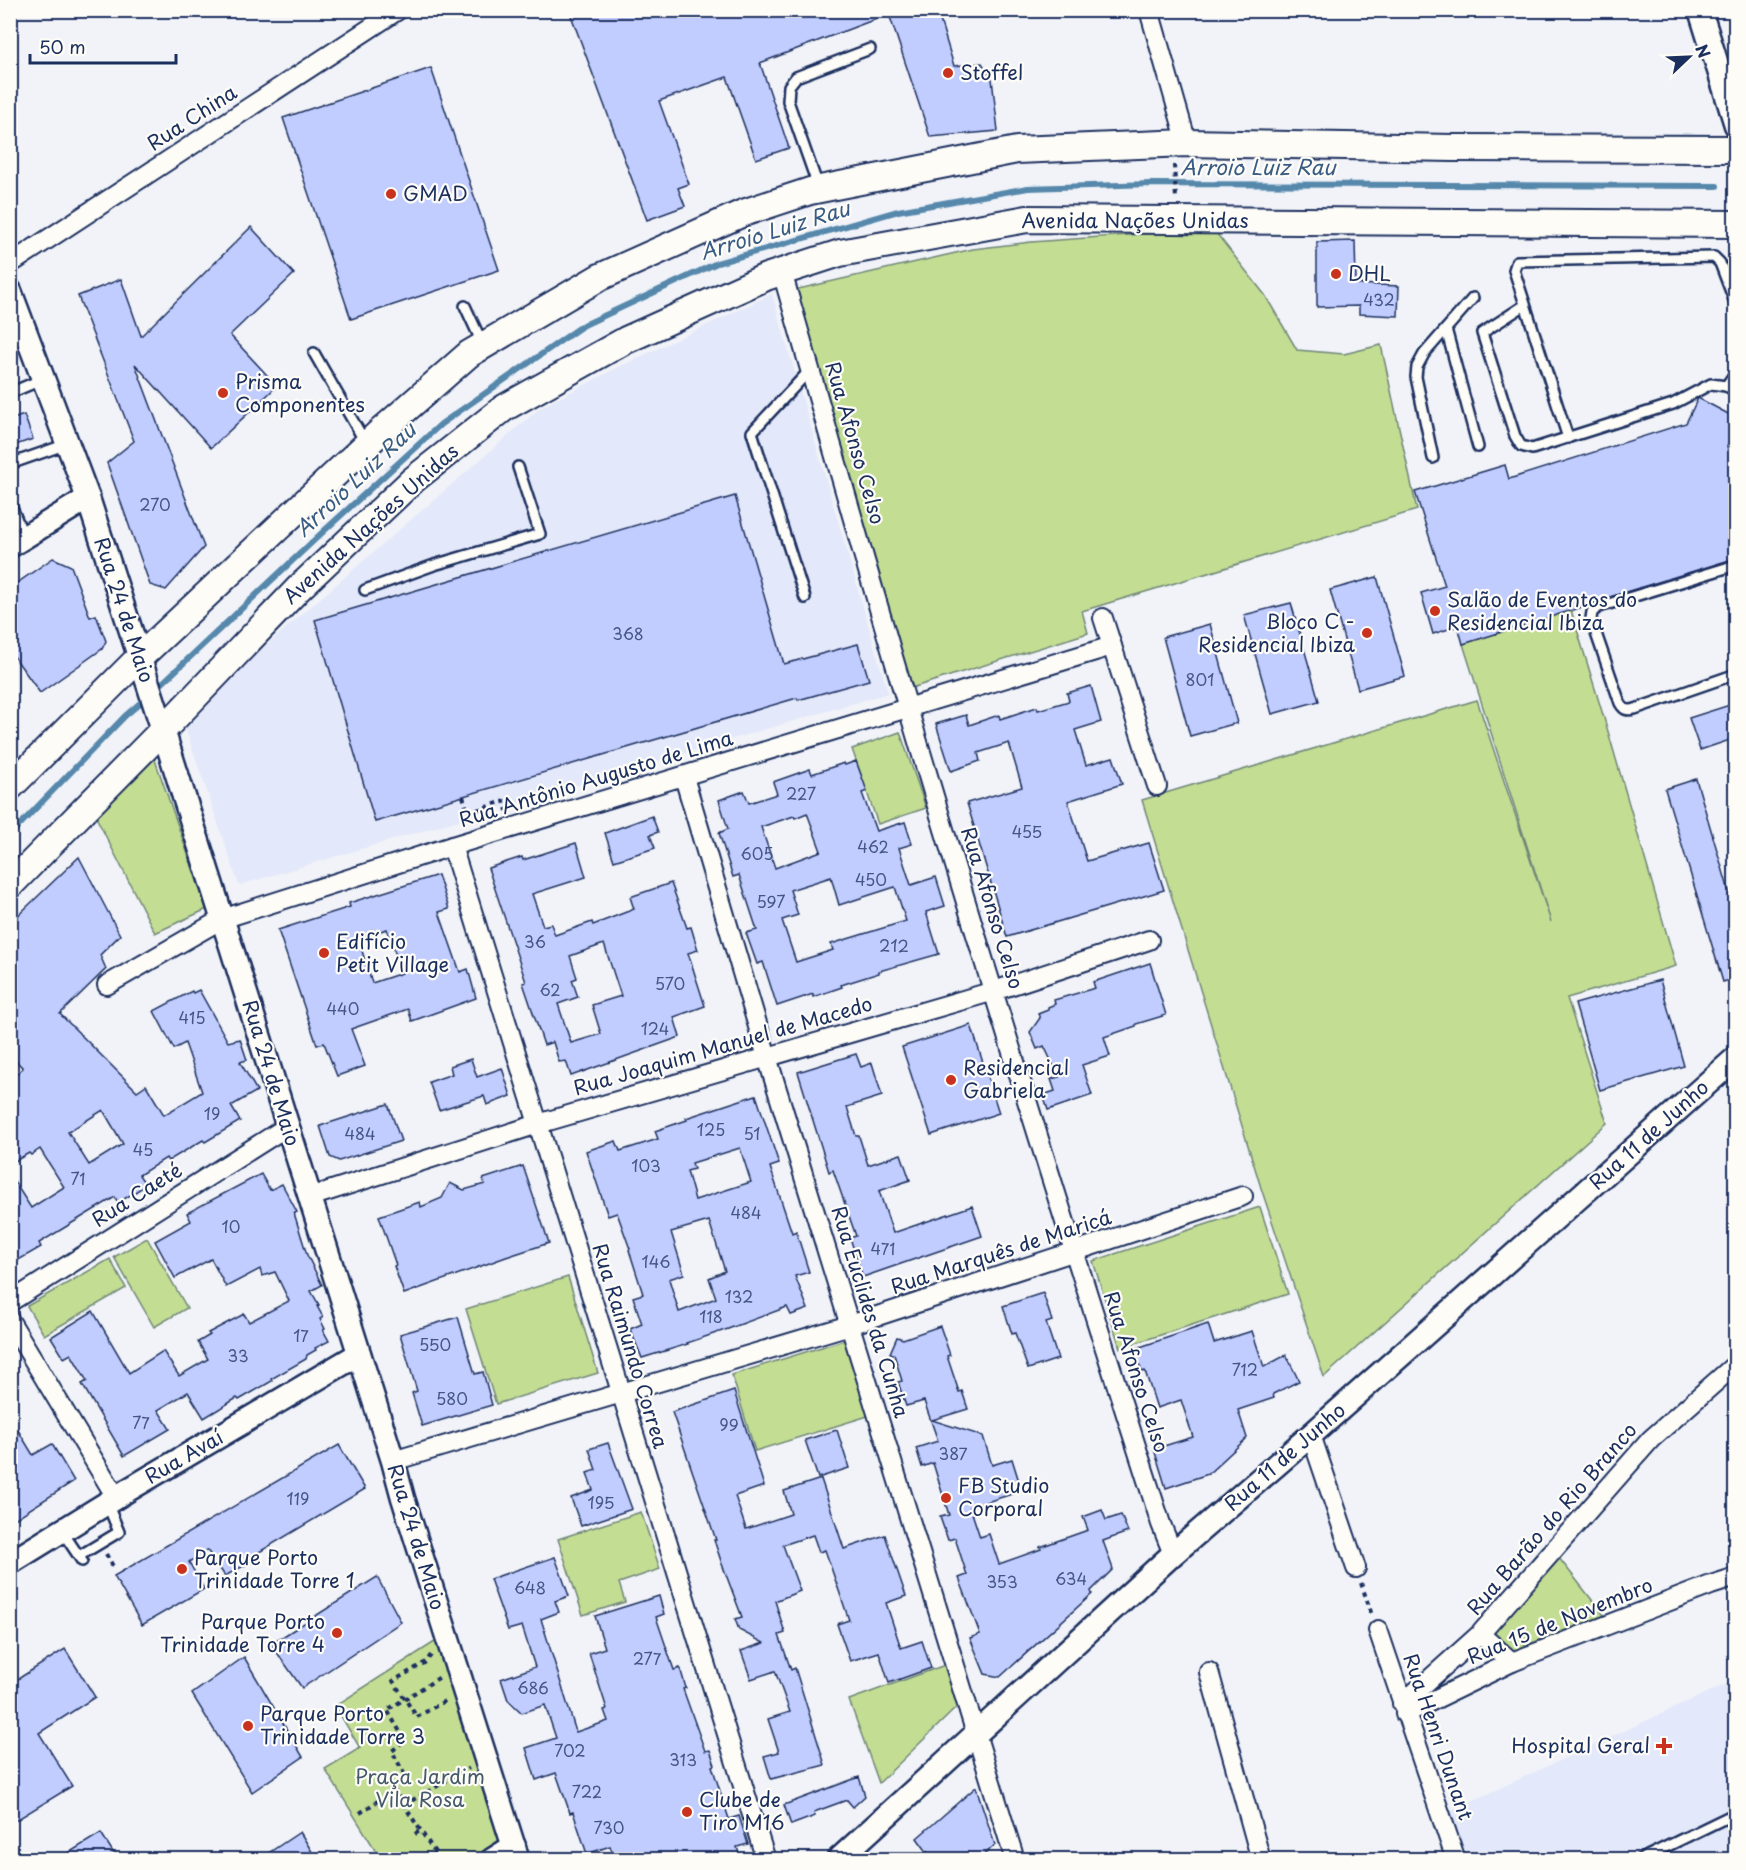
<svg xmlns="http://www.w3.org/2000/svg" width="1746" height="1870" font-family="'Playpen Sans',sans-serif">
<rect width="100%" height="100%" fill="#f1f3f8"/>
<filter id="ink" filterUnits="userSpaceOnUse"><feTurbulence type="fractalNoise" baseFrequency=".0167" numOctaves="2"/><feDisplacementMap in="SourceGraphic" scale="12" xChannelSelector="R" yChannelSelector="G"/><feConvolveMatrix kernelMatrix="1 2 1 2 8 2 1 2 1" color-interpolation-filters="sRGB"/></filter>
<g filter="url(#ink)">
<g fill="#e3e8fa">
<polygon points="772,294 888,693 239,885 184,724 231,676 540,408 619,367"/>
<polygon points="1735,1680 1735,1859 1462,1859 1448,1812"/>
</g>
<g fill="#c3dd93" stroke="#6f8678" stroke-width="1.5">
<polygon points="1213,229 1265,295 1297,350 1344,354 1381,345 1417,510 1082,611 1088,633 911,688 794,290 973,249 1031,242"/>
<polygon points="1571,610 1607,728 1676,966 1567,998 1607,1123 1324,1377 1262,1191 1142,800 1477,700 1551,922 1463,644"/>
<polygon points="900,732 926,808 878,824 852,749"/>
<polygon points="154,757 207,909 155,933 96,817"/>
<polygon points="1260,1207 1288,1294 1120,1348 1093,1261"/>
<polygon points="147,1238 187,1308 154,1327 114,1257"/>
<polygon points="110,1259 126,1288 44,1335 27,1306"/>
<polygon points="568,1277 598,1373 496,1404 466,1309"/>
<polygon points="844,1340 868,1416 755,1451 732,1375"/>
<polygon points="641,1512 660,1569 619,1583 625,1602 583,1615 558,1539"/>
<polygon points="1559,1558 1607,1619 1514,1656 1490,1636"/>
<polygon points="444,1636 514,1846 492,1859 381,1859 325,1769 360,1748 335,1706"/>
<polygon points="945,1665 959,1705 879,1783 849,1700"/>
</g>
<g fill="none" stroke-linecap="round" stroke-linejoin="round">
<g stroke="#5788ac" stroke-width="6">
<polyline points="155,690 325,530 441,424 582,326 717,263 898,211 1028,188 1151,184 1717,186"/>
<polyline points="10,835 125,716 147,697"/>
</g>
</g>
<g fill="#c1cdfe" stroke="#1b2f5e" stroke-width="1.5" fill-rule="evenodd">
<polygon points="569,10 937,10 954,66 982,63 992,79 998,131 930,137 889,14 760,63 789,148 756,159 727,77 659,101 689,184 678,188 685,206 647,220"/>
<polygon points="431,68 499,270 351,319 283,118"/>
<polygon points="251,227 294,274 230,335 277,386 211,448 135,364 204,547 166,590 150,585 107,463 134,441 78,296 121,279 141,336"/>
<polygon points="1355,241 1356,284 1399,286 1398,316 1359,314 1359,306 1317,307 1317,242"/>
<polygon points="1698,398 1736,418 1736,430 1727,446 1736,469 1736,558 1597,601 1592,604 1463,644 1458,626 1433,634 1421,593 1445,586 1415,492 1505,465 1509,479 1686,423"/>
<polygon points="24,415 33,439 10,447 10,420"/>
<polygon points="735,496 784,664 858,644 869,680 798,700 797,698 375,822 315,620"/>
<polygon points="53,558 71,566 90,617 96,615 106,641 102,649 40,693 10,651 10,588"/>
<polygon points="1377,577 1405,676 1358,689 1330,590"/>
<polygon points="1291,603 1319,701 1272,714 1244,615"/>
<polygon points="1210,624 1237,723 1190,736 1163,637"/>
<polygon points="1091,686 1101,722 1075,730 1086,765 1113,757 1122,784 1068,801 1087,861 1149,843 1164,890 1007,937 967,803 1022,787 1009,743 978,753 980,761 951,771 936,724 966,715 969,725 999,715 1000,719 1037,707 1038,710 1069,701 1067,693"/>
<polygon points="1736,703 1736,738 1700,750 1689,718"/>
<path d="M856 761 867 791 862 793 876 831 905 822 912 844 899 848 911 885 936 877 945 906 926 912 939 954 879 971V973L841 985 842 987 813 997V994L777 1006 763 962 757 964 746 933 757 930 739 875 733 877 719 833 728 829 719 800 744 791 749 803 777 794 773 782 810 769 812 774 844 763 845 765ZM807 813 821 851 775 868 761 827 794 816 795 818ZM831 877 839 905 895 887 906 921 831 944 833 950 796 962 782 920 798 915 790 890Z"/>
<polygon points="1696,779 1736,915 1736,978 1723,982 1665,789"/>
<polygon points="652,816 658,832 650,835 655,848 614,861 605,833"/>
<path d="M576 843 586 877 532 894 543 926 551 924 555 935 592 922 593 925 634 909 630 897 671 883 687 928 691 927 698 950 688 953 705 1006 674 1017 680 1037 571 1076 566 1061 559 1062 553 1042 544 1045 523 983 526 982 488 868 522 857 523 860ZM604 944 621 996 592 1005 601 1034 571 1043 558 1004 578 997 572 980 577 978 570 956Z"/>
<path d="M79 857 120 935 100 955 106 969 60 1014 137 1091 146 1085 164 1115 202 1092 185 1043 174 1049 154 1011 192 991 193 993 199 990 228 1042 240 1039 247 1060 240 1062 257 1091 231 1106 240 1121 205 1142 203 1140 168 1161 166 1158 139 1175 146 1185 118 1203 115 1197 82 1217 39 1243 41 1247 10 1265V1175L31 1208 64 1187 40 1149 31 1155 29 1153 10 1164V1079L23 1068 10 1055V923ZM103 1110 123 1144 89 1165 68 1132Z"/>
<path d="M438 875 449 909 439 912 460 972 468 969 476 998 412 1021 408 1009 351 1029 365 1066 337 1076 324 1043 317 1045 278 930 350 907 349 903ZM387 929 402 973 372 983 358 938Z"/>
<polygon points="1150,963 1166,1015 1136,1024 1136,1026 1104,1037 1110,1056 1082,1065 1092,1095 1048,1110 1043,1095 1055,1091 1051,1079 1059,1077 1044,1046 1037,1049 1030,1032 1040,1018 1038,1014 1048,1010 1048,1007 1055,1004 1054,1000 1095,988 1093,982"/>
<polygon points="1660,980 1684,1066 1600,1090 1575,1004"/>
<polygon points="971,1025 999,1113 931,1135 902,1047"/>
<polygon points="856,1054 861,1067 872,1063 882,1096 847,1107 856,1136 859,1136 868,1165 901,1154 910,1180 879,1191 893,1233 972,1206 982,1236 863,1277 850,1238 856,1236 833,1170 829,1172 798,1072"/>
<polygon points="471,1059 477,1077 502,1068 511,1096 487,1105 484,1096 439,1110 429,1082 452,1074 450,1066"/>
<path d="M756 1095 779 1164 770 1167 792 1233 796 1231 809 1272 795 1276 808 1309 791 1315 787 1307 728 1329 687 1343 688 1344 642 1358 630 1329 642 1324 633 1297 643 1294 629 1250 630 1249 617 1213 608 1216 586 1151 616 1141 620 1151 658 1139 655 1131 687 1120 686 1118ZM740 1148 751 1182 695 1200 687 1171 694 1169 692 1163ZM709 1221 725 1271 709 1278 716 1298 679 1312 669 1279 684 1274 671 1232Z"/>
<polygon points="388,1104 401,1141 339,1161 330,1157 320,1126"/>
<polygon points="523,1166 549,1243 506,1257 404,1294 394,1266 396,1265 379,1216 420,1202 421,1207 442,1198 450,1183 464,1190 485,1184 483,1179"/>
<polygon points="261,1174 270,1190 282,1184 297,1212 294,1213 307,1255 322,1285 311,1291 319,1305 317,1306 323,1317 320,1319 325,1329 323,1330 329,1341 315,1348 316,1350 307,1355 306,1359 271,1379 272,1381 239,1400 237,1398 204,1418 188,1392 158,1410 170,1429 124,1456 82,1384 87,1381 71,1354 64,1358 51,1337 93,1311 129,1373 163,1351 179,1376 208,1359 198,1342 210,1335 208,1333 244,1314 249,1322 289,1301 275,1272 262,1276 260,1269 226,1287 211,1259 175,1278 155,1241 191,1221 187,1213"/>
<polygon points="1043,1293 1052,1321 1046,1323 1058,1359 1028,1369 1015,1333 1012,1334 1003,1306"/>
<polygon points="458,1317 475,1374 483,1372 492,1405 422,1426 412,1393 417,1391 400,1334"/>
<polygon points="1208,1324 1214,1343 1252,1331 1264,1367 1286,1355 1299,1381 1273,1394 1274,1398 1238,1410 1247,1438 1208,1474 1166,1488 1154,1449 1193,1437 1181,1400 1157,1408 1145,1371 1142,1372 1134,1349"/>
<polygon points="940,1326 950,1355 947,1356 959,1392 962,1391 968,1409 932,1420 983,1436 992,1465 1012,1459 1022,1491 970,1507 980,1537 989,1534 999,1564 1041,1549 1040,1547 1088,1530 1083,1517 1102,1510 1106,1520 1121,1515 1128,1532 1103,1541 1113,1569 1091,1591 1092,1594 1000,1677 985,1674 970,1638 980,1634 959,1578 967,1575 955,1538 948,1540 940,1517 949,1515 933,1463 922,1467 916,1448 938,1441 924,1401 906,1406 898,1382 902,1381 894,1354 890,1353 897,1337 903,1339"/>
<polygon points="734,1391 764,1486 735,1496 746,1529 791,1514 784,1491 821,1479 844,1549 885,1535 906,1596 886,1603 901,1648 922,1641 931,1668 889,1683 879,1652 850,1661 837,1624 849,1620 825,1550 819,1552 813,1535 783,1545 800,1591 775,1601 785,1633 779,1635 791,1670 795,1668 825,1765 771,1779 764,1756 779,1752 768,1719 790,1712 775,1671 751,1679 741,1651 764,1643 739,1630 735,1619 742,1617 722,1564 714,1540 716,1540 672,1412"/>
<polygon points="10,1417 33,1455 52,1444 74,1481 10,1522"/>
<polygon points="837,1430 849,1468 818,1478 805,1440"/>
<polygon points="608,1443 632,1509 581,1526 571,1498 593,1490 587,1473 596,1470 589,1449"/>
<polygon points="339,1445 365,1489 249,1558 251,1562 225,1576 207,1550 189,1562 204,1589 142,1625 114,1576"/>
<polygon points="555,1557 569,1596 555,1601 559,1612 541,1619 576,1732 608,1721 604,1710 607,1709 589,1653 605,1648 595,1616 659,1596 664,1614 656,1617 674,1670 680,1668 686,1688 683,1689 705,1751 710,1750 715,1765 712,1766 729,1819 739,1816 748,1844 737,1847 741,1860 615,1860 610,1846 587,1854 573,1812 570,1813 556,1773 536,1780 526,1748 556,1738 545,1705 522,1713 508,1700 501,1679 535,1667 522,1626 508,1630 490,1579"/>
<polygon points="377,1577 401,1622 302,1688 271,1644"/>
<polygon points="65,1649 95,1697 39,1733 72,1786 10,1824 10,1684"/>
<polygon points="244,1657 303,1757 252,1792 192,1694"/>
<polygon points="859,1777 865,1796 853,1807 847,1800 814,1812 815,1816 791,1825 784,1805"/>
<polygon points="976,1787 995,1845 978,1860 933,1860 917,1838"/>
<polygon points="300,1832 317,1860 258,1860"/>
<polygon points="101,1833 118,1860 57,1860"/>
</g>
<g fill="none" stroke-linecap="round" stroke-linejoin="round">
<g stroke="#1b2f5e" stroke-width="14">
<g id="service">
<polyline points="819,189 788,101 789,86 796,77 870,49"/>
<polyline points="1525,305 1482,333 1515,436 1521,446 1532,449 1673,404 1711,384 1726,386 1736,391"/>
<polyline points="465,306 483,345"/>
<polyline points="1446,329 1478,447"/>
<polyline points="314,353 365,442"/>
<polyline points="1726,386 1736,372"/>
<polyline points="10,393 43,379"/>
<polyline points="1568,438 1514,270 1517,261 1714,257 1720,263 1736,305"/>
<polyline points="1433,458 1416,377 1417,367 1424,354 1473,298"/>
<polyline points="10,464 67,444"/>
<polyline points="10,503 24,537"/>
<path d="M1736 565 1599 607 1592 612 1591 619 1620 703C1624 710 1627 711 1635 709L1736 674"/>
<polyline points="365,590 434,565 540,534 518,467"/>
<polyline points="805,598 752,432 810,370"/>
<polyline points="62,1531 82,1561"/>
<polyline points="79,1556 119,1532 107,1503"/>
<polyline points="1639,1860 1736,1813"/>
</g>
</g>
<g stroke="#1b2f5e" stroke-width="22">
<g id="minor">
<polyline points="1149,10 1187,143"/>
<polyline points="10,264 398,10"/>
<path d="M782 272C824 417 865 563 908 708 988 981 1074 1253 1161 1524L1173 1554"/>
<polyline points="1103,618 1157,786"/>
<polyline points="684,777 767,1057 1015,1860"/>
<polyline points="452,846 766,1860"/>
<polyline points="107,985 222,919 452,846 1112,646"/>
<polyline points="310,1197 538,1124 994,991 1149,940"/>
<polyline points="10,1302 288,1126"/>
<polyline points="10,1321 116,1497"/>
<polyline points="1311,1435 1356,1568"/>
<polyline points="393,1461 850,1325 1243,1196"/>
<polyline points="1378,1630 1456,1860"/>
<polyline points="1480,1634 1512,1662"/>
<polyline points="1209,1672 1261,1860"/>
<polyline points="1402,1704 1480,1634 1651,1439 1736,1364"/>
<polyline points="1405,1714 1512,1662 1711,1585 1736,1577"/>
</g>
</g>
<g stroke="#1b2f5e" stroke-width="27">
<g id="tertiary">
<polyline points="1700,10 1736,125"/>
<polyline points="10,291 88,498 163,730 393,1461 403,1498 518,1860"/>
<polyline points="10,546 88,498"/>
<polyline points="10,1563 128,1490 359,1354"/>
<polyline points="492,1860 514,1846"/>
<polyline points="838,1860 1173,1554 1311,1435 1736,1058"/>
</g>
</g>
<g stroke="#1b2f5e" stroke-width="30">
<g id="secondary">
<polyline points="10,787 139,658 380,432 469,354 600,277 743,213 810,191 1017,150 1187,143 1453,148 1736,149"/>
<polyline points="10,885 163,730 299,588 413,480 504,408 626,340 766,277 840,253 1027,219 1736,224"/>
</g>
</g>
<g stroke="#1b2f5e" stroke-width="4" stroke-dasharray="4.5 4.5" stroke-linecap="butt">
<polyline points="1174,165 1176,199"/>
<polyline points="463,796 468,813 504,801 507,811"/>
<polyline points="106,1554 114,1568"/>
<polyline points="1361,1583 1372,1615"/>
<polyline points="431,1655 426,1662 393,1681 417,1717 448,1699"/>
<polyline points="404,1805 469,1768"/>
<polyline points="360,1813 394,1790"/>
<polyline points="415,1834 421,1830"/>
<polyline points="440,1860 394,1790 408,1781 392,1751 405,1740 387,1710 440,1677"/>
</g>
<use href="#service" stroke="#fdfcf7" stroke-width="9"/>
<use href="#minor" stroke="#fdfcf7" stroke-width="18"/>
<use href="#tertiary" stroke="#fdfcf7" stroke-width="22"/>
<use href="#secondary" stroke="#fdfcf7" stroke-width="26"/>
</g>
</g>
<g fill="#c8321e" stroke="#fdfcf7" stroke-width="2">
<circle cx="948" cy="73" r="6"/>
<circle cx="391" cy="194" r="6"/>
<circle cx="1336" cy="274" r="6"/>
<circle cx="223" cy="393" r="6"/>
<circle cx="1435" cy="611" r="6"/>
<circle cx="1367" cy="633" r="6"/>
<circle cx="324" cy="953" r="6"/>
<circle cx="951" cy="1080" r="6"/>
<circle cx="946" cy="1498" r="6"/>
<circle cx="182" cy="1569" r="6"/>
<circle cx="337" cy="1633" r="6"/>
<circle cx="248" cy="1726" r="6"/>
<path d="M1661 1737h6v6h6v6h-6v6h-6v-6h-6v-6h6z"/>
<circle cx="687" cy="1812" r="6"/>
</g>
<g text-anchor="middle" stroke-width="4.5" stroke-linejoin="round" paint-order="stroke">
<g font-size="16" fill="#445686">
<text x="1379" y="306">432</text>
<text x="155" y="511">270</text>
<text x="628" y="640">368</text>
<text x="1200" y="686">801</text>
<text x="801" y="800">227</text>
<text x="1027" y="838">455</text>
<text x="873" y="853">462</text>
<text x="757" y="860">605</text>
<text x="871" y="886">450</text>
<text x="771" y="908">597</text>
<text x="535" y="948">36</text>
<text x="894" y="952">212</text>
<text x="670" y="990">570</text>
<text x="550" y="996">62</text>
<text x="343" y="1015">440</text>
<text x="192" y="1024">415</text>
<text x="655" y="1035">124</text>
<text x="212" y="1120">19</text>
<text x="711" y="1136">125</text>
<text x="360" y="1140">484</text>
<text x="752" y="1140">51</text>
<text x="143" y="1156">45</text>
<text x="646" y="1172">103</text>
<text x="78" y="1185">71</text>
<text x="746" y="1219">484</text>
<text x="231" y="1233">10</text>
<text x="883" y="1255">471</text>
<text x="656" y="1268">146</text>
<text x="739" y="1303">132</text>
<text x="711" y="1323">118</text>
<text x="301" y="1342">17</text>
<text x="435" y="1351">550</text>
<text x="238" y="1362">33</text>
<text x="1245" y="1376">712</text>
<text x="452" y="1405">580</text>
<text x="141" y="1429">77</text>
<text x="729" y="1431">99</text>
<text x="953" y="1460">387</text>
<text x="298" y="1505">119</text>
<text x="601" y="1509">195</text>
<text x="1071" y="1585">634</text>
<text x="1002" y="1588">353</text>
<text x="530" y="1594">648</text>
<text x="647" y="1665">277</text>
<text x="533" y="1694">686</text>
<text x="570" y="1757">702</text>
<text x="683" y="1766">313</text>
<text x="587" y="1798">722</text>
<text x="609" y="1834">730</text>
</g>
<g font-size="20" fill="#1b2f5e" stroke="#fdfcf7" text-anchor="start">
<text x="960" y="80">Stoffel</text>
<text x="403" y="201">GMAD</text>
<text x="1348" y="281">DHL</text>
<text x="235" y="389">Prisma<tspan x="235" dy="23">Componentes</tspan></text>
<text x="1447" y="607">Salão de Eventos do<tspan x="1447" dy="23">Residencial Ibiza</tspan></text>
<text x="1355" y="629" text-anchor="end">Bloco C -<tspan x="1355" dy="23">Residencial Ibiza</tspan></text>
<text x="336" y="949">Edifício<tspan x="336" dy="23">Petit Village</tspan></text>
<text x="963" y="1075">Residencial<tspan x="963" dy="23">Gabriela</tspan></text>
<text x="958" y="1493">FB Studio<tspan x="958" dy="23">Corporal</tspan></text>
<text x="194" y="1565">Parque Porto<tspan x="194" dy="23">Trinidade Torre 1</tspan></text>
<text x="325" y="1629" text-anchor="end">Parque Porto<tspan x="325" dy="23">Trinidade Torre 4</tspan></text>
<text x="260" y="1721">Parque Porto<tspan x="260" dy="23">Trinidade Torre 3</tspan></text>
<text x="1650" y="1753" text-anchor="end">Hospital Geral</text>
<text x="699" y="1807">Clube de<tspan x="699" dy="23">Tiro M16</tspan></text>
</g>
<g font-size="20" fill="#1b2f5e" stroke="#fdfcf7">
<text transform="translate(192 118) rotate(-33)" y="7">Rua China</text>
<text x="1135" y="228">Avenida Nações Unidas</text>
<text transform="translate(855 443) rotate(74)" y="7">Rua Afonso Celso</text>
<text transform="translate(371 524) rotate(-42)" y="7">Avenida Nações Unidas</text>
<text transform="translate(124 610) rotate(72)" y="7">Rua 24 de Maio</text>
<text transform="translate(596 779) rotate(-17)" y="7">Rua Antônio Augusto de Lima</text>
<text transform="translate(992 908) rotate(73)" y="7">Rua Afonso Celso</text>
<text transform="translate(723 1046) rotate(-16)" y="7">Rua Joaquim Manuel de Macedo</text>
<text transform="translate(271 1073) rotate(73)" y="7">Rua 24 de Maio</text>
<text transform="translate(1649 1135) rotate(-42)" y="7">Rua 11 de Junho</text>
<text transform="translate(137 1195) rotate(-32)" y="7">Rua Caeté</text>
<text transform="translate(1001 1252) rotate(-18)" y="7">Rua Marquês de Maricá</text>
<text transform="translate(870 1312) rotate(73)" y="7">Rua Euclides da Cunha</text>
<text transform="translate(630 1346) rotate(73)" y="7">Rua Raimundo Correa</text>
<text transform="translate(1136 1372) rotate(72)" y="7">Rua Afonso Celso</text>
<text transform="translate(184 1457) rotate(-30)" y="7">Rua Avaí</text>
<text transform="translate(1285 1457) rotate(-41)" y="7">Rua 11 de Junho</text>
<text transform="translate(1552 1519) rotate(-49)" y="7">Rua Barão do Rio Branco</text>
<text transform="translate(416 1537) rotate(73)" y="7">Rua 24 de Maio</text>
<text transform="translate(1560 1621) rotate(-22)" y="7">Rua 15 de Novembro</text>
<text transform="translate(1438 1737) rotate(71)" y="7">Rua Henri Dunant</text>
</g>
<g font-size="20" fill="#455a6b" stroke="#fdfcf7">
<text x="420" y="1784">Praça Jardim<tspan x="420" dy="23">Vila Rosa</tspan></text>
</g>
<g font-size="21" font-style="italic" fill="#395c85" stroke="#fdfcf7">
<text x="1258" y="175">Arroio Luiz Rau</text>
<text transform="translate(775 231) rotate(-17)" y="7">Arroio Luiz Rau</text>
<text transform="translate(356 480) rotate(-43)" y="7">Arroio Luiz Rau</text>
</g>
</g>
<rect width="1746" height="1870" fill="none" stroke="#fdfcf7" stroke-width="36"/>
<rect x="18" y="18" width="1710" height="1834" fill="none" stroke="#1b2f5e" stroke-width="2" filter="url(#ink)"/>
<g transform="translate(1689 57) rotate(67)" stroke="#fdfcf7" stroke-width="4.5" paint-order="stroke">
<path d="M0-4.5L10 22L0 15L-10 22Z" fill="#1b2f5e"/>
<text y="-9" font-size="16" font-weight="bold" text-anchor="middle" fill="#1b2f5e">N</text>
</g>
<path d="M30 54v9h146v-9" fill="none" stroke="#1b2f5e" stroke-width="3"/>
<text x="39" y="54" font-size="18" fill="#1b2f5e" stroke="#fdfcf7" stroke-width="4.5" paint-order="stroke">50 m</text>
</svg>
